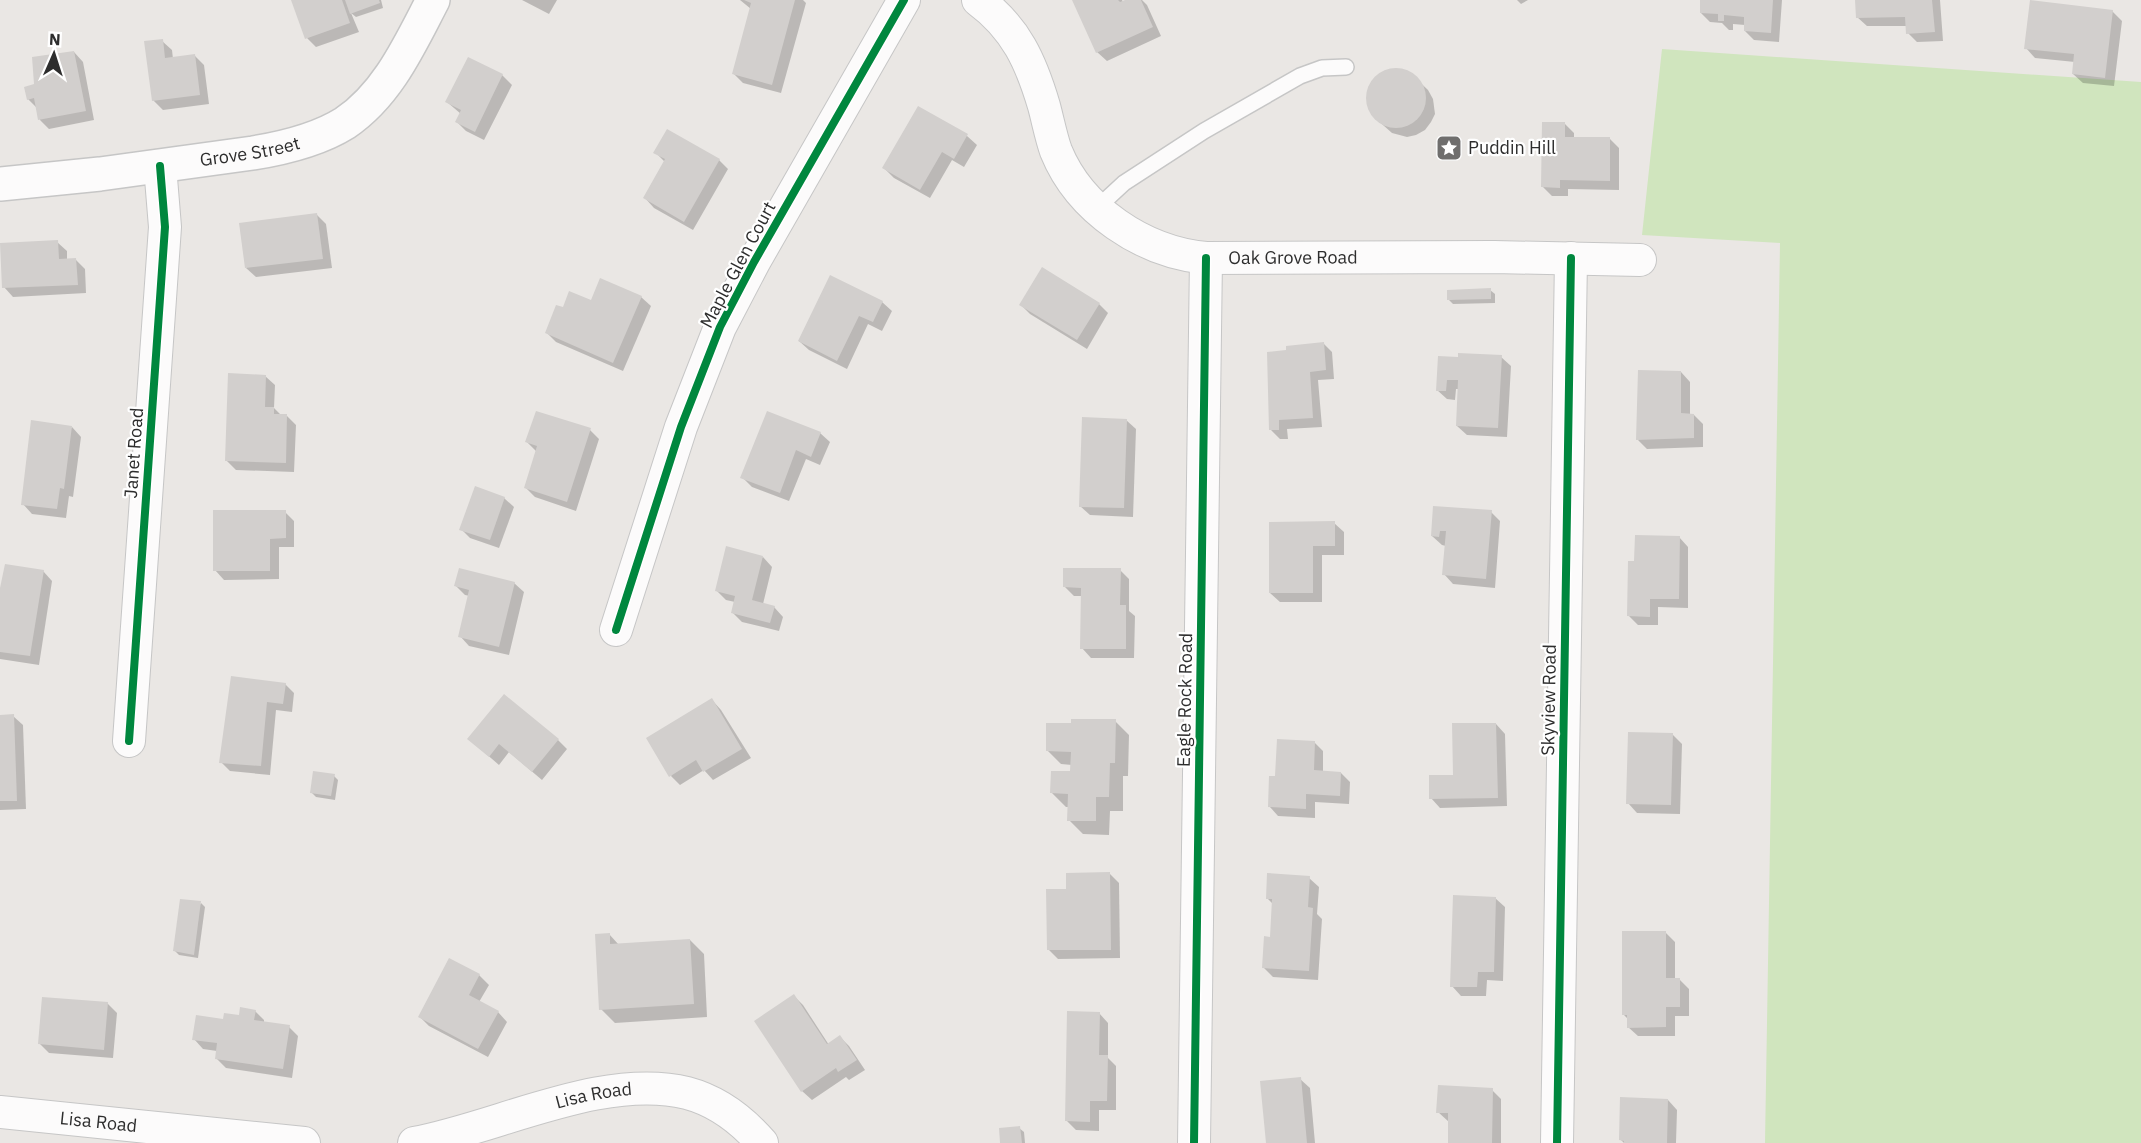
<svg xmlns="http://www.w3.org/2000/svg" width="2141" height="1143" font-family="'IBM Plex Sans',sans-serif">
<rect width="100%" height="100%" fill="#eae7e4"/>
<polygon fill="#d0e5be" points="1662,49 2141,82 2141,1143 1765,1143 1780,243 1642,235"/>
<g fill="#0003">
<polygon points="293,0 381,0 383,8 356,17 351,13 359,32 316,47 307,38"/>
<polygon points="522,0 557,0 549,14"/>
<polygon points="740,0 803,0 806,3 781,93 743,83 733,73 751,9"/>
<polygon points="1073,0 1122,0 1123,2 1129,0 1142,0 1147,5 1161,36 1107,61 1097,52"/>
<polygon points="1517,0 1528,0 1521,4"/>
<polygon points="1702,0 1782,0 1779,42 1754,40 1745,31 1745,25 1733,24 1733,30 1729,30 1722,23 1710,22 1701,13"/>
<polygon points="1857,0 1940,0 1943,41 1917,42 1908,33 1907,26 1867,26 1857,17"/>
<polygon points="2112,11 2122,21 2114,86 2083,83 2073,74 2075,62 2035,58 2026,48"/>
<polygon points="162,41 172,50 173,59 195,56 204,65 209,104 163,110 153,100"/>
<polygon points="74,52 83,62 94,120 49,129 40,120 38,109 28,99 36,86"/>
<polygon points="1391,70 1401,70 1411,74 1428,90 1433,99 1435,114 1431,122 1425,130 1416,135 1407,137 1392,133 1374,117 1370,108 1368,98 1370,89 1378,76"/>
<polygon points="502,75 512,85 484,140 466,131 457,122 461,114 447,102"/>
<polygon points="919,108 967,136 977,145 964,167 952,160 930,198 894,178 884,168"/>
<polygon points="1565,124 1574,133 1574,139 1610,139 1619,148 1619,190 1568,189 1568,196 1552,196 1543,187"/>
<polygon points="655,152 719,160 728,169 693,230 654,208 645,198 665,162"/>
<polygon points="317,215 326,224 332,268 256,277 246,268"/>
<polygon points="57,242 67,251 67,260 76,260 85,269 86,293 13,297 4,287"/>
<polygon points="1490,290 1495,294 1495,303 1453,304 1449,300"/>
<polygon points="641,297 651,306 623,371 556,342 547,333 564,309 592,302"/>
<polygon points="882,302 892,311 882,331 868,324 847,369 809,350 799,341"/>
<polygon points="1099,304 1108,313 1087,349 1030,314 1021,305"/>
<polygon points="1323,343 1332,352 1334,379 1318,380 1322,427 1287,429 1288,439 1280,439 1271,430"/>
<polygon points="1439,357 1501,357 1511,366 1507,437 1467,435 1457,426 1459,389 1456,389 1455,400 1447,399 1437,390"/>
<polygon points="1681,372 1690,382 1690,415 1694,415 1703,424 1703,447 1647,449 1638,440"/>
<polygon points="265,376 275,385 274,408 281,415 287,416 296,425 294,472 236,470 226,460"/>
<polygon points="1126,420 1136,429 1133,517 1090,515 1080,506"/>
<polygon points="72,427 81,437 73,497 69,496 66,518 32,514 23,504"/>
<polygon points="590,430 599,439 576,511 535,497 526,488 537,452 527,442"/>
<polygon points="820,433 830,442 820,465 806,459 789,501 752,487 742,477"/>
<polygon points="504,498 514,507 499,548 470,538 461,529"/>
<polygon points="1435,507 1491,512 1500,521 1495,588 1453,584 1444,574 1446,546 1442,545 1432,536"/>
<polygon points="285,512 294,521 294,547 279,547 279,579 224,580 215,570"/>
<polygon points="1334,523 1344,532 1344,555 1322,555 1322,602 1280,602 1270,593"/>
<polygon points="1679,537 1688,547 1688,608 1658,607 1658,625 1638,625 1629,616 1636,562"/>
<polygon points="763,557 772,567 763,604 774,607 783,617 779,631 742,622 733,613 735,602 726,600 717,591"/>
<polygon points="1120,570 1129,579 1129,611 1135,616 1134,658 1091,658 1082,648 1082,596 1074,596 1065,587"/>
<polygon points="43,571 52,581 39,665 0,659 0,590"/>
<polygon points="514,583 524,592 509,655 469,646 460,636 470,596 465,595 456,586"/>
<polygon points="233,678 285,684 294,693 292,712 276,710 270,775 230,771 221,762"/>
<polygon points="712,700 721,710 751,758 713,780 704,770 680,785 671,776"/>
<polygon points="0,716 13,716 23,725 26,809 0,810"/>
<polygon points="1115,721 1129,735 1128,776 1123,776 1123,811 1110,811 1109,835 1083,834 1069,820 1069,807 1066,807 1052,793 1072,773 1072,765 1061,764 1047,750"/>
<polygon points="1496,724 1505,734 1507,806 1440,808 1431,798 1455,776"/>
<polygon points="1672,734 1682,744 1680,814 1637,813 1628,803"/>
<polygon points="469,739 558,740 567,749 542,780 509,752 499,765"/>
<polygon points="1314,742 1323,751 1323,772 1341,773 1350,782 1349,804 1315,802 1315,818 1278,816 1269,806 1276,778"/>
<polygon points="334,776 338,780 335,800 316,797 312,793"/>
<polygon points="1110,874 1119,883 1120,958 1058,959 1049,950 1067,890"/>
<polygon points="1309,878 1319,887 1317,914 1322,919 1318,980 1273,977 1264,968 1271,938 1273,904 1267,898"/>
<polygon points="1495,898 1505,907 1503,981 1487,980 1486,996 1461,996 1452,986"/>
<polygon points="201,903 205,907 198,958 179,955 175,951"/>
<polygon points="1665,932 1675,942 1675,980 1680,980 1689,989 1689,1016 1675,1016 1675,1036 1638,1036 1628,1027 1628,1019 1624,1015"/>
<polygon points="609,934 619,945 690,940 704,954 707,1017 615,1023 601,1009"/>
<polygon points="450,960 479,975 489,985 479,1002 498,1012 507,1022 488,1057 429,1026 420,1017"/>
<polygon points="794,996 803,1005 829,1045 840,1037 849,1046 865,1070 849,1080 846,1077 812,1100 802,1091"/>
<polygon points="107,1003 117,1013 113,1058 49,1053 39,1043"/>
<polygon points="255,1011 264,1020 264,1023 289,1027 298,1036 292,1078 226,1068 216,1058 217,1051 203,1049 194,1039 224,1021"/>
<polygon points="1099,1013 1108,1023 1108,1058 1116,1066 1116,1110 1099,1110 1099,1131 1076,1130 1067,1121"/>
<polygon points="1300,1079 1310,1088 1315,1143 1267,1143"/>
<polygon points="1492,1090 1501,1099 1501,1143 1449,1143 1449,1122 1438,1112"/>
<polygon points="1668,1100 1677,1110 1676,1143 1624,1143 1621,1140"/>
<polygon points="1019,1128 1024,1132 1025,1143 1002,1143"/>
</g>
<g fill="#d2cfcd">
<polygon points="291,0 342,0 350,23 305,39"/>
<polygon points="345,0 379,0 380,3 350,14"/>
<polygon points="744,0 795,0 772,85 732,74 751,3"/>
<polygon points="1072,0 1118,0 1120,2 1125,0 1141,0 1153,27 1096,53"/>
<polygon points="1700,0 1773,0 1771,33 1744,31 1744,17 1724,15 1724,21 1718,21 1718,14 1700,13"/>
<polygon points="1855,0 1932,0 1935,32 1906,34 1905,17 1856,18"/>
<polygon points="2030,0 2113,10 2105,78 2072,74 2074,54 2024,49"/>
<polygon points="163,39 165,58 195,54 200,95 152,101 144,41"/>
<polygon points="74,51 86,111 38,120 34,98 27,100 24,87 34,84 32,57"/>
<polygon points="468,57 503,74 475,132 455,122 461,110 445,102"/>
<circle cx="1396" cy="98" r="30"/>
<polygon points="918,106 968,134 954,159 942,152 920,190 882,168"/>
<polygon points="1542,122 1565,122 1565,137 1610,137 1610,181 1560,180 1560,188 1541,187"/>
<polygon points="667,129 720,159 684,222 643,198 665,159 653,153"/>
<polygon points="317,213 323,259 245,268 239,223"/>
<polygon points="58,240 59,259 76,258 78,285 2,288 0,243"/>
<polygon points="1042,267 1100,303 1077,340 1019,305"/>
<polygon points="830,275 883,301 873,322 859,316 837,361 798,341"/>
<polygon points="600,278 642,296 613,363 545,333 556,305 563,307 569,291 591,300"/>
<polygon points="1491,288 1491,299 1447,300 1447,290"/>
<polygon points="1324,342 1326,370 1310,372 1313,418 1279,420 1279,430 1269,430 1267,352 1286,350 1286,346"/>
<polygon points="1458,353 1502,355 1498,428 1456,426 1458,380 1447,380 1446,391 1436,391 1438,356 1458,357"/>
<polygon points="1638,370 1681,371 1681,413 1694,414 1694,438 1636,440"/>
<polygon points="228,373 266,375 265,407 274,407 274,414 287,414 286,463 225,461"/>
<polygon points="536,411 591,428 567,502 524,488 537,446 525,442"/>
<polygon points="767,411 821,432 811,457 796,450 780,493 740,478"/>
<polygon points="1082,417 1127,419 1124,508 1079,507"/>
<polygon points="31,420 72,426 64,489 60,488 57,509 21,505"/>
<polygon points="475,486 505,497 490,540 459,530"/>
<polygon points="1433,506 1492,510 1486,579 1442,575 1446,531 1440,531 1439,537 1431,536"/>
<polygon points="213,510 286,510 286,538 270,539 270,571 213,571"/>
<polygon points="1335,521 1335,546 1313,546 1313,593 1269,593 1269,522"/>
<polygon points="1635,535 1680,536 1679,599 1650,599 1650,617 1627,616 1628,561 1634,561"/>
<polygon points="726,546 763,556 752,600 775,606 770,623 731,613 735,596 715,591"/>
<polygon points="5,564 44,570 30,656 0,652 0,588"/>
<polygon points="459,568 515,582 499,647 458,637 469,590 454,586"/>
<polygon points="1063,568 1121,568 1120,605 1126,605 1126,649 1080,649 1081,588 1063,587"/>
<polygon points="231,676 286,683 283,704 267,702 261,766 219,763"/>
<polygon points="504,694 559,739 532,772 499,744 489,757 467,739"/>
<polygon points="712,698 742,749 703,772 696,760 669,777 646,738"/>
<polygon points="14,714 17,801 0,801 0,715"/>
<polygon points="1071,719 1116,719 1115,763 1110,763 1109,797 1096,797 1096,821 1067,821 1068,794 1050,793 1051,771 1070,771 1071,752 1046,751 1046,723 1071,723"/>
<polygon points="1452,723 1496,723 1498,798 1429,799 1429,775 1453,775"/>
<polygon points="1628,732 1673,733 1671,805 1626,804"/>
<polygon points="1277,739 1315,741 1314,770 1341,772 1340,796 1306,794 1306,809 1268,807 1269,776 1275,776"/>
<polygon points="313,771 335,774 331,796 310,793"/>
<polygon points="1110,872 1111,950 1047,950 1046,889 1066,889 1066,873"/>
<polygon points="1267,873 1310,876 1308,907 1313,908 1309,971 1262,968 1264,936 1270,937 1272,899 1266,899"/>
<polygon points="1453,895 1496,897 1494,972 1478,972 1477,987 1450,987"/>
<polygon points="180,899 201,901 194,955 173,951"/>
<polygon points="1622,931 1666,931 1666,978 1680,978 1680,1007 1666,1007 1666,1027 1627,1028 1627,1015 1622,1015"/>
<polygon points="610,933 610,944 690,939 694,1004 599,1010 595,934"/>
<polygon points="449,958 480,974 469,995 499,1011 478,1049 418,1017"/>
<polygon points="794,994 827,1044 840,1035 857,1060 838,1072 836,1068 801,1092 754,1021"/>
<polygon points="42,997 108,1002 104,1050 38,1044"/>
<polygon points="240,1007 256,1010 254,1020 290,1025 283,1069 215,1059 217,1043 192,1040 196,1015 223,1019 224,1013 239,1015"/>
<polygon points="1067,1011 1100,1012 1099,1055 1108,1055 1107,1101 1090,1101 1090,1122 1065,1121"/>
<polygon points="1301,1077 1307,1143 1266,1143 1260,1081"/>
<polygon points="1438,1085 1493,1088 1492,1143 1448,1143 1448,1113 1436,1113"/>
<polygon points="1620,1097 1668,1099 1667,1143 1624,1143 1624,1141 1619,1140"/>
<polygon points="1020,1126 1022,1143 1000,1143 999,1128"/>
</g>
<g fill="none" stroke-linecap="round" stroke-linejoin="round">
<g stroke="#c6c6c6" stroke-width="18">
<polyline id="service" points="1097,208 1124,183 1204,131 1300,76 1322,68 1346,67"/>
</g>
<g stroke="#c6c6c6" stroke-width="34">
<g id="minor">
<path id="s1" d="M978 0C1016 28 1031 62 1044 106 1048 121 1051 137 1056 151 1080 210 1143 252 1206 258L1494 257 1640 260"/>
<polyline points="616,630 681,427 720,327 754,262 904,0"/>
<polyline points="129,741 165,227 160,166"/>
<path id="s2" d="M0 1112 304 1143"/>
<path id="s3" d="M414 1143C497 1128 603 1072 687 1093 717 1101 742 1120 762 1143"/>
<polyline points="1194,1143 1206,258"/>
<polyline points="1557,1143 1571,258"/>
</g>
</g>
<g stroke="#c6c6c6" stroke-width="36">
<g id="tertiary">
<path id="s4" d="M0 184 100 174 253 153C284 148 318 140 345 123 388 94 410 44 433 0"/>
</g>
</g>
<use href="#service" stroke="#fcfbfb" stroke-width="15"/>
<use href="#minor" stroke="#fcfbfb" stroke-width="32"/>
<use href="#tertiary" stroke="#fcfbfb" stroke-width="33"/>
<g stroke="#fff" stroke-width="11">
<g id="cycleway">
<polyline points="616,630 681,427 720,327 754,262 904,0"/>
<polyline points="129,741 165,227 160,166"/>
<polyline points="1194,1143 1206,258"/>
<polyline points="1557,1143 1571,258"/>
</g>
</g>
<use href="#cycleway" stroke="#00873e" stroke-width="8"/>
</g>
<defs>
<g id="sight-square" transform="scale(1.35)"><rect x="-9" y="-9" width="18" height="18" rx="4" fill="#6f6e6d" stroke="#fff"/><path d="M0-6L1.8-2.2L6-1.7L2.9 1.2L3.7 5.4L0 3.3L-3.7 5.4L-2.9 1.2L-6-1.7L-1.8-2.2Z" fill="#fff"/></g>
</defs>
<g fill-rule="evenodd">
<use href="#sight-square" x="1449" y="148"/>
</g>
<g text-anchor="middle" stroke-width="4.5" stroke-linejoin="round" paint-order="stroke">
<g font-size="18" fill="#2d2d2d" stroke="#fff" text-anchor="start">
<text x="1468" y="154">Puddin Hill</text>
</g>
<g font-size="18" fill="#2d2d2d" stroke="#fff">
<text dy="6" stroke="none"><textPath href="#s4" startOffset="252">Grove Street</textPath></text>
<text dy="6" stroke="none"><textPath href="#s1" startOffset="454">Oak Grove Road</textPath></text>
<text transform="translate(738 265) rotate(-62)" y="6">Maple Glen Court</text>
<text transform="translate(134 453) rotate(-86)" y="6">Janet Road</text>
<text transform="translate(1185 700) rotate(-89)" y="6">Eagle Rock Road</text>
<text transform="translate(1549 700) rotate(-89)" y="6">Skyview Road</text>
<text dy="6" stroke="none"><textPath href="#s3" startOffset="186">Lisa Road</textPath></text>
<text dy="6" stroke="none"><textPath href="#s2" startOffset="99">Lisa Road</textPath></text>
</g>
</g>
<g transform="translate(54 54) rotate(3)" stroke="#ffffff" stroke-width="4.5" paint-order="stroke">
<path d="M0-4.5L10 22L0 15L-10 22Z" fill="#2d2d2d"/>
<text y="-9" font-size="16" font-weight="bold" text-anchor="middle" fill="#2d2d2d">N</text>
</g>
</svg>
